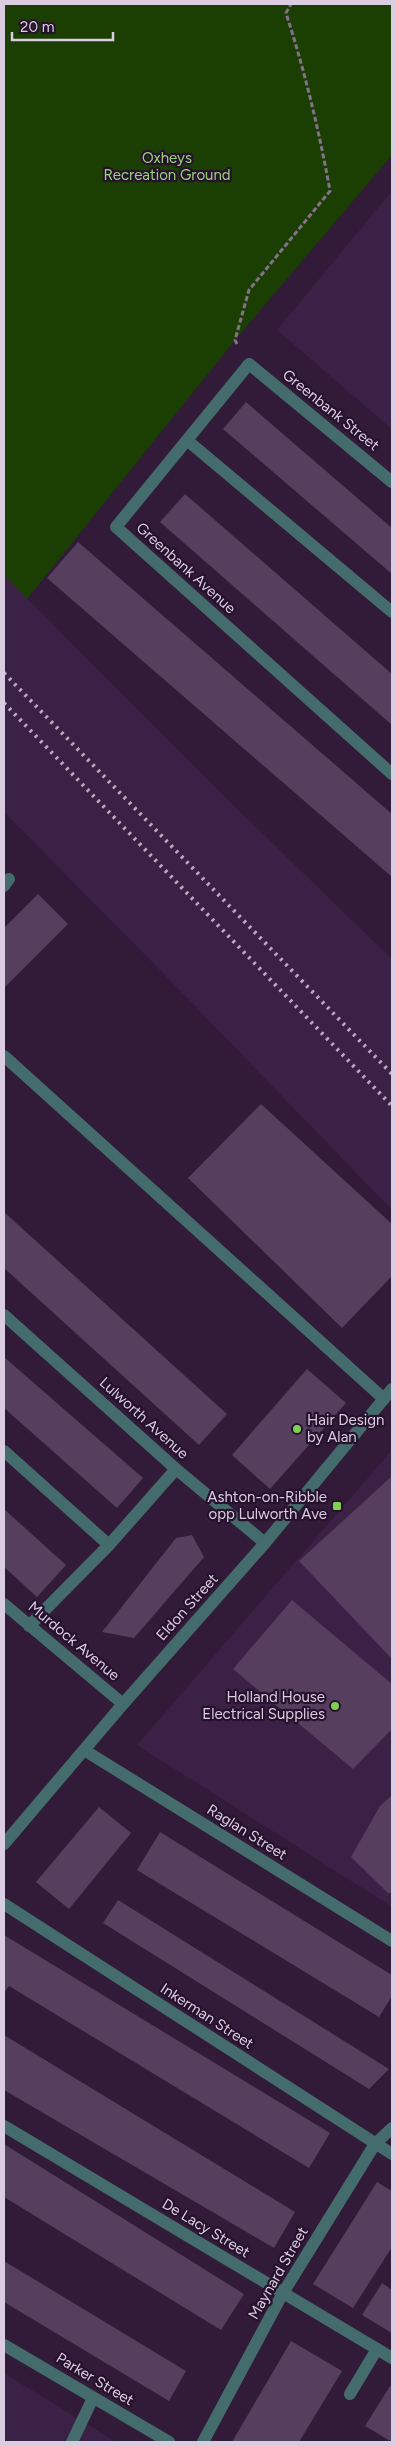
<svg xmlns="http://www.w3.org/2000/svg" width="396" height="2446" font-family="Figtree,sans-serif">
<rect width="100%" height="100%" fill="#311b39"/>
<g fill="#3b2145">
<polygon points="392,191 392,429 277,330"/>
<polygon points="4,575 225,797 392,959 392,1210 159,969 4,812"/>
<polygon points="392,1450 392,1907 137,1745"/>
<polygon points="4,2373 116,2442 4,2442"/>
</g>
<polygon fill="#1b3f03" points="4,4 392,4 392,155 235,340 27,599 4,575"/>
<g fill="#553e5e">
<polygon points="246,402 392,528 392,574 223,429"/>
<polygon points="185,494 392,674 392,725 160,522"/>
<polygon points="78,542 392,814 392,877 47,578"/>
<polygon points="38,894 68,924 4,988 4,928"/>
<polygon points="261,1104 392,1224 392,1276 342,1328 188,1178"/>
<polygon points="4,1212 227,1414 199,1445 4,1268"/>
<polygon points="4,1357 143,1478 117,1508 4,1408"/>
<polygon points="307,1369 346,1403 270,1489 232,1455"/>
<polygon points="392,1476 392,1659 299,1561"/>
<polygon points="4,1509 66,1565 37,1597 4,1567"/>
<polygon points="192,1535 204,1557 134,1638 102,1632 176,1538"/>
<polygon points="292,1600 392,1684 392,1729 353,1769 233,1669"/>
<polygon points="392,1795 392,1891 389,1894 351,1857 380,1806"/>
<polygon points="99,1807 131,1833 69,1909 36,1882"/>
<polygon points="160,1832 392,1975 392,1996 379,2017 137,1870"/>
<polygon points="118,1900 389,2069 369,2089 103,1923"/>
<polygon points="4,1935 330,2133 309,2168 9,1986 4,1993"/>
<polygon points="4,2035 295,2212 274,2248 4,2090"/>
<polygon points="4,2144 244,2294 221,2330 4,2197"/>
<polygon points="377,2182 392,2191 392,2247 353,2308 313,2284"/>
<polygon points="4,2261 186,2371 169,2401 4,2302"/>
<polygon points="382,2283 392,2290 392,2333 362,2315"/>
<polygon points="291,2341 342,2371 299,2442 232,2442"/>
<polygon points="390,2386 392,2387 392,2442 365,2426"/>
</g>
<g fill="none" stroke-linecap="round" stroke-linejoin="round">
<path stroke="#84718b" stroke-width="3" stroke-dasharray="5 2.5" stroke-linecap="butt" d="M237 344 235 340 249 290 330 191C319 130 305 72 286 13L291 4"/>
<g stroke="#456c6c" stroke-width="12">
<polyline points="188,441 392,612"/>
<polyline points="392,482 249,364 116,527 392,774"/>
<polyline points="4,886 9,879"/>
<polyline points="4,1056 384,1399"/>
<polyline points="4,1315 176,1469 265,1543"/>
<polyline points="4,1451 109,1545"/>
<polyline points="4,1604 123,1704"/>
<polyline points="29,1626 109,1545 176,1469"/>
<polyline points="84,1750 392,1941"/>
<polyline points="4,1844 123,1704 265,1543 392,1389"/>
<polyline points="4,1904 392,2154"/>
<polyline points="4,2126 392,2358"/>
<polyline points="4,2345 169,2442"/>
<polyline points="350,2394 377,2349"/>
<polyline points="72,2442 93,2398"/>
<polyline points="203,2442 283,2293 375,2144 392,2128"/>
</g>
<g stroke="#baaac0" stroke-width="4" stroke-dasharray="2.5 5" stroke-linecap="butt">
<polyline points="4,673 392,1074"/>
<polyline points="4,703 392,1106"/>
</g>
</g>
<g fill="#7fd052" stroke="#27122e" stroke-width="2">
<circle cx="297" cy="1429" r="5"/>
<rect x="332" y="1501" width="10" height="10" rx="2.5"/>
<circle cx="335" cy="1706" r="5"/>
</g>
<g text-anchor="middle" stroke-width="4.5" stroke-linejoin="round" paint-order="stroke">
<g font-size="15" fill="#99d27d" stroke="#27122e">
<text x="167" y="163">Oxheys<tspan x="167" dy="17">Recreation Ground</tspan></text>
</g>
<g font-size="15" fill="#dbcde1" stroke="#27122e">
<text transform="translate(331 410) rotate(39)" y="5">Greenbank Street</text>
<text transform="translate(186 568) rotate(42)" y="5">Greenbank Avenue</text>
<text transform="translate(144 1418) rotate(42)" y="5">Lulworth Avenue</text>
<text transform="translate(187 1607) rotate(-48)" y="5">Eldon Street</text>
<text transform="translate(74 1641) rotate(40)" y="5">Murdock Avenue</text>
<text transform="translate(247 1832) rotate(32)" y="5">Raglan Street</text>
<text transform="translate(207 2016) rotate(33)" y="5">Inkerman Street</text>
<text transform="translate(206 2228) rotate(31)" y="5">De Lacy Street</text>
<text transform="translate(278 2273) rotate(-60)" y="5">Maynard Street</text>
<text transform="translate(95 2379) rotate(31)" y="5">Parker Street</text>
</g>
<g font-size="15" fill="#dbcde1" stroke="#27122e" text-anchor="end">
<text x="307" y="1425" text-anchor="start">Hair Design<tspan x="307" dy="17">by Alan</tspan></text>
<text x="327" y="1502">Ashton-on-Ribble<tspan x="327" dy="17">opp Lulworth Ave</tspan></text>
<text x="325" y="1702">Holland House<tspan x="325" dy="17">Electrical Supplies</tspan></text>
</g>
</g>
<rect width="396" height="2446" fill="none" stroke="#dbcde1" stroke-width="10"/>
<path d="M12 32v8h101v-8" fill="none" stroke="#dbcde1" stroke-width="2.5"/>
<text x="20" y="32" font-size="15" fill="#dbcde1" stroke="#27122e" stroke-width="4" paint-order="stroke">20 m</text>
</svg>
